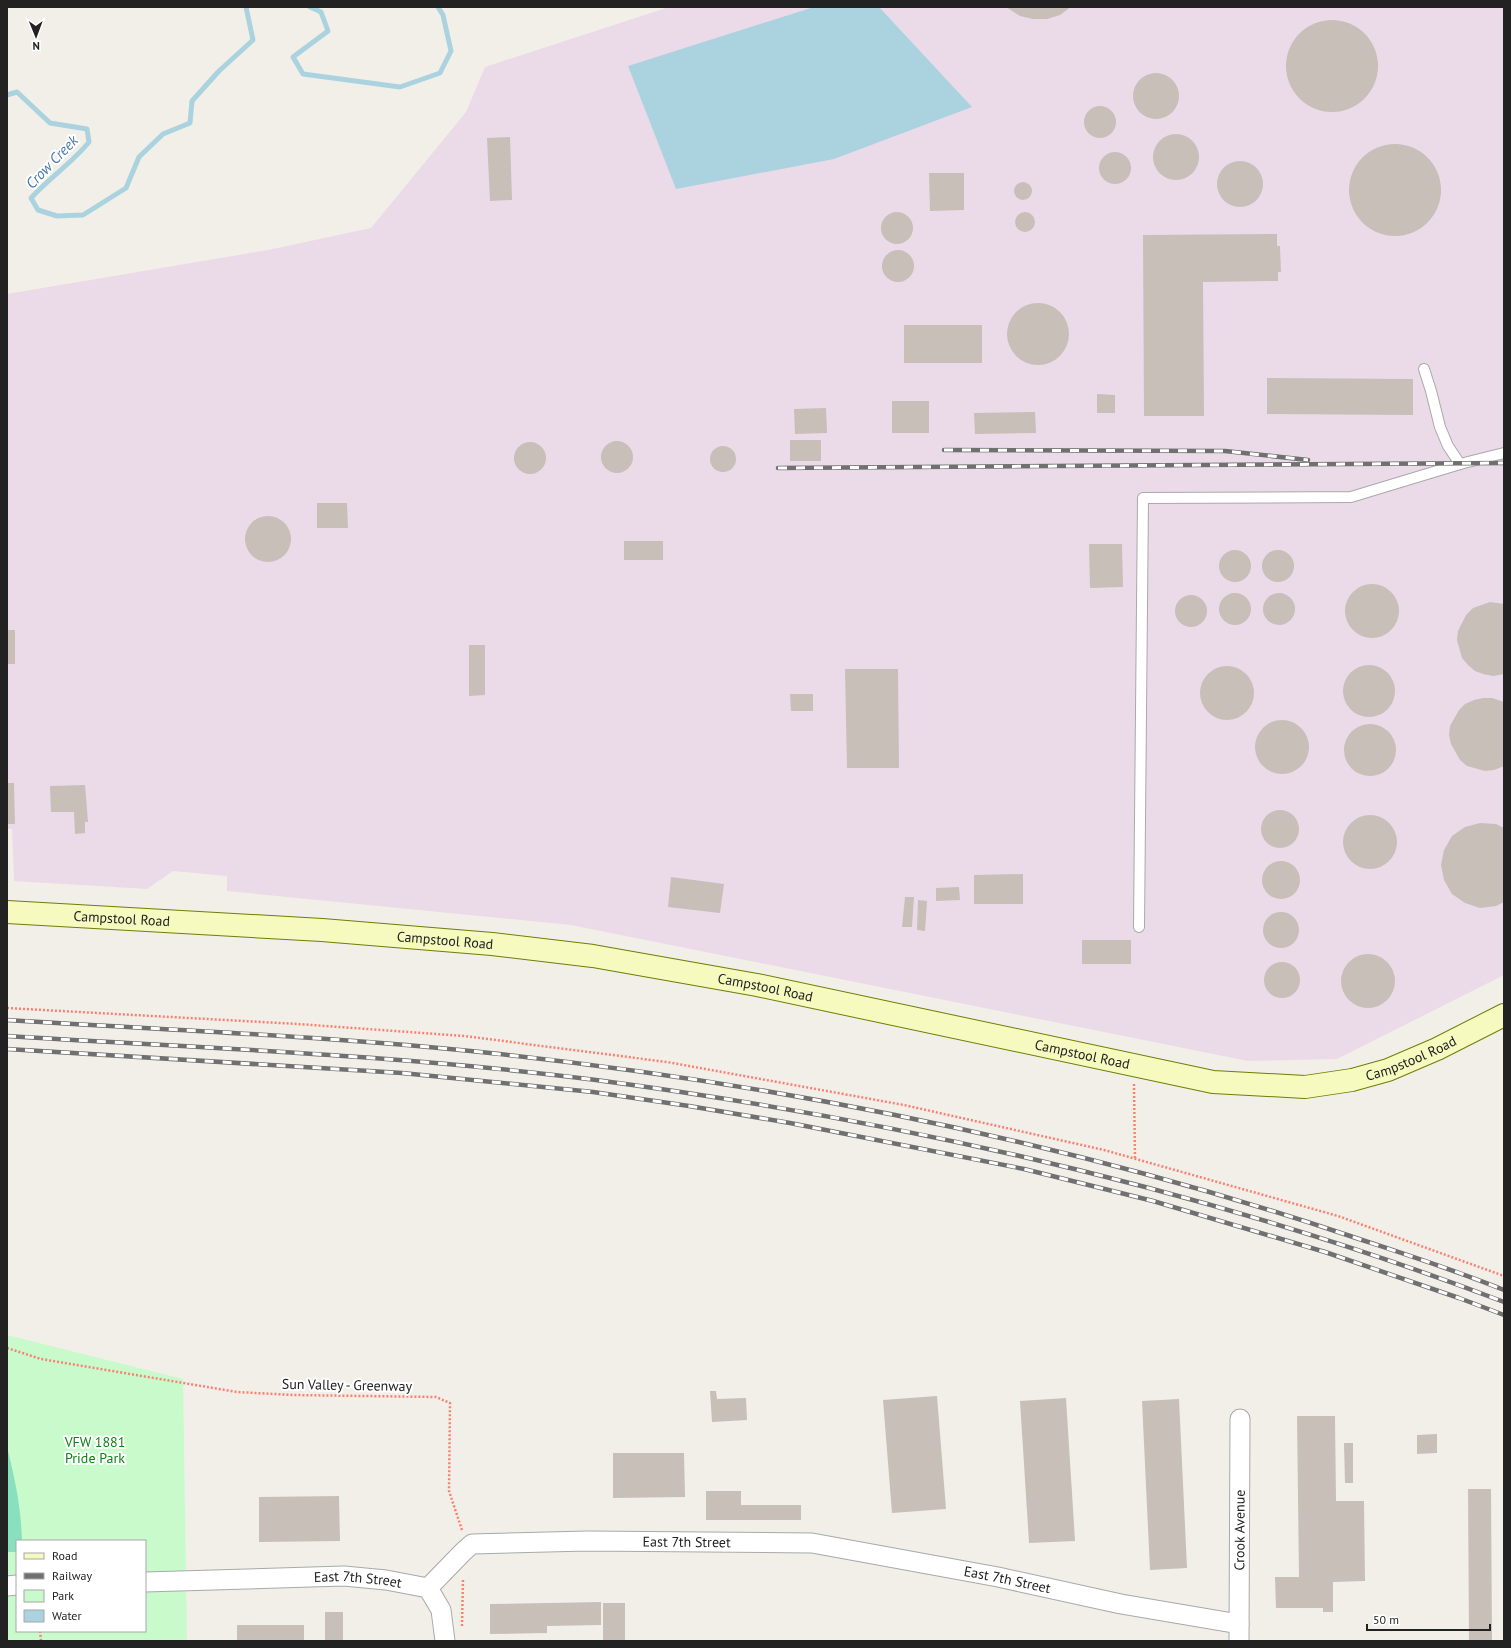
<svg xmlns="http://www.w3.org/2000/svg" width="1511" height="1648" font-family="'PT Sans',sans-serif">
<rect width="100%" height="100%" fill="#f2efe9"/>
<polygon fill="#ebdbe8" points="669,7 1504,7 1504,975 1337,1059 1248,1061 571,925 227,891 227,876 173,871 147,889 14,881 12,829 7,829 7,294 268,250 371,228 466,112 485,67"/>
<path fill="#c8facc" fill-rule="evenodd" d="M7 1335 183 1379 187 1641H7ZM17 1541H145V1631H17Z"/>
<path fill="#88e0be" d="M7 1447C15 1479 21 1507 22 1541H17V1552H7Z"/>
<polygon fill="#aad3df" points="814,7 879,7 972,107 834,159 676,189 628,66"/>
<g fill="none" stroke-linecap="round" stroke-linejoin="round">
<g stroke="#aad3df" stroke-width="5">
<polyline points="310,7 321,12 328,31 293,57 303,74 400,87 440,73 451,51 443,15 438,7"/>
<path d="M7 95 17 92 50 123 87 129 89 142C72 163 49 178 31 198L38 210 57 216 83 215 126 188 139 157 163 134 190 123 192 101 219 71 253 40 246 7"/>
</g>
</g>
<g fill="#c7bfb8">
<polygon points="1006,7 1071,7 1060,15 1047,19 1033,19 1020,16"/>
<circle cx="1332" cy="66" r="46"/>
<circle cx="1156" cy="96" r="23"/>
<circle cx="1100" cy="122" r="16"/>
<circle cx="1176" cy="157" r="23"/>
<polygon points="510,137 512,200 490,201 487,138"/>
<circle cx="1395" cy="190" r="46"/>
<circle cx="1115" cy="168" r="16"/>
<circle cx="1240" cy="184" r="23"/>
<polygon points="929,173 964,173 964,210 930,211"/>
<circle cx="1023" cy="191" r="9"/>
<circle cx="897" cy="228" r="16"/>
<circle cx="1025" cy="222" r="10"/>
<polygon points="1277,234 1277,246 1280,246 1281,272 1278,272 1278,281 1203,282 1204,416 1144,416 1143,235"/>
<circle cx="898" cy="266" r="16"/>
<circle cx="1038" cy="334" r="31"/>
<rect x="904" y="325" width="78" height="38"/>
<polygon points="1267,378 1413,379 1413,415 1267,414"/>
<polygon points="1097,394 1115,395 1115,413 1097,413"/>
<rect x="892" y="401" width="37" height="32"/>
<polygon points="826,408 827,433 795,434 794,409"/>
<polygon points="1035,412 1036,433 975,434 974,413"/>
<rect x="790" y="440" width="31" height="21"/>
<circle cx="617" cy="457" r="16"/>
<circle cx="530" cy="458" r="16"/>
<circle cx="723" cy="459" r="13"/>
<polygon points="317,503 347,503 348,528 317,528"/>
<circle cx="268" cy="539" r="23"/>
<rect x="624" y="541" width="39" height="19"/>
<polygon points="1089,544 1122,544 1123,587 1090,588"/>
<circle cx="1278" cy="566" r="16"/>
<circle cx="1235" cy="566" r="16"/>
<circle cx="1372" cy="611" r="27"/>
<circle cx="1279" cy="609" r="16"/>
<circle cx="1235" cy="609" r="16"/>
<circle cx="1191" cy="611" r="16"/>
<polygon points="1490,602 1504,604 1504,674 1493,676 1483,674 1475,671 1468,665 1462,658 1457,640 1458,631 1466,615 1473,608"/>
<rect x="7" y="630" width="8" height="34"/>
<polygon points="469,645 485,645 485,695 469,696"/>
<circle cx="1369" cy="691" r="26"/>
<circle cx="1227" cy="693" r="27"/>
<polygon points="845,669 898,669 899,768 847,768"/>
<polygon points="790,694 813,694 813,711 791,711"/>
<polygon points="1483,698 1492,698 1504,702 1504,766 1494,770 1485,771 1467,766 1460,760 1451,744 1449,735 1450,726 1459,710 1465,704 1474,700"/>
<circle cx="1282" cy="747" r="27"/>
<circle cx="1370" cy="750" r="26"/>
<polygon points="7,783 14,783 15,824 7,824"/>
<polygon points="85,785 88,822 85,822 85,833 75,834 74,812 51,812 50,786"/>
<circle cx="1280" cy="829" r="19"/>
<circle cx="1370" cy="842" r="27"/>
<polygon points="1480,823 1496,824 1504,828 1504,902 1496,906 1480,908 1465,903 1452,894 1444,880 1441,865 1444,850 1452,836 1465,827"/>
<circle cx="1281" cy="880" r="19"/>
<polygon points="1023,874 1023,904 974,904 974,875"/>
<polygon points="671,877 724,884 720,913 668,907"/>
<polygon points="959,887 960,900 936,901 936,888"/>
<polygon points="905,897 914,897 912,927 902,927"/>
<polygon points="918,900 927,901 925,931 917,930"/>
<circle cx="1281" cy="930" r="18"/>
<rect x="1082" y="940" width="49" height="24"/>
<circle cx="1368" cy="981" r="27"/>
<circle cx="1282" cy="980" r="18"/>
<polygon points="710,1391 716,1391 717,1399 746,1398 747,1420 712,1422"/>
<polygon points="937,1396 946,1509 892,1513 883,1400"/>
<polygon points="1066,1398 1075,1541 1029,1543 1020,1401"/>
<polygon points="1179,1399 1187,1568 1150,1570 1142,1401"/>
<polygon points="1297,1416 1335,1416 1336,1501 1364,1501 1365,1581 1333,1582 1333,1612 1323,1612 1323,1608 1276,1608 1275,1577 1299,1577"/>
<polygon points="1437,1434 1437,1453 1417,1454 1417,1435"/>
<polygon points="1344,1443 1353,1443 1353,1483 1345,1483"/>
<polygon points="613,1453 684,1453 685,1497 613,1498"/>
<polygon points="1468,1489 1491,1489 1492,1641 1469,1641"/>
<polygon points="706,1491 741,1491 741,1505 801,1505 801,1520 706,1520"/>
<polygon points="339,1496 340,1541 259,1542 259,1497"/>
<polygon points="601,1602 601,1625 547,1626 547,1633 490,1634 490,1604"/>
<rect x="603" y="1603" width="22" height="38"/>
<rect x="325" y="1612" width="18" height="29"/>
<rect x="237" y="1625" width="67" height="16"/>
</g>
<g fill="none" stroke-linecap="round" stroke-linejoin="round">
<g stroke="#a9a9a9" stroke-width="12">
<g id="lane">
<polyline points="1424,369 1431,391 1440,427 1448,446 1460,464"/>
<polyline points="1139,927 1143,498 1351,497 1460,464 1504,453"/>
</g>
</g>
<g stroke="#a9a9a9" stroke-width="21">
<g id="street">
<path id="s1" d="M145 1582 344 1576 386 1580 428 1588"/>
<polyline points="7,1586 17,1585"/>
<path id="s2" d="M428 1588 463 1552 472 1544 587 1541 812 1543 998 1577 1121 1604 1239 1624"/>
<polyline points="428,1588 441,1610 445,1641"/>
<path id="s3" d="M1239 1641 1240 1419"/>
</g>
</g>
<g stroke="#707d05" stroke-width="24">
<g id="secondary">
<path id="s4" d="M7 912 322 930 492 944 593 956 757 985 1213 1082 1305 1087 1352 1080 1388 1070 1437 1049 1504 1015"/>
</g>
</g>
<g stroke="#fa8072" stroke-width="2.5" stroke-dasharray="2 2" stroke-linecap="butt">
<polyline points="7,1008 298,1024 464,1036 667,1062 904,1105 1104,1150 1338,1216 1504,1276"/>
<polyline points="1134,1084 1135,1159"/>
<polyline points="7,1348 41,1359 237,1392 293,1395 436,1397 450,1403 449,1491 462,1530"/>
<polyline points="462,1626 463,1579"/>
<polyline points="40,1631 41,1641"/>
</g>
<use href="#lane" stroke="#fff" stroke-width="10"/>
<use href="#street" stroke="#fff" stroke-width="19"/>
<use href="#secondary" stroke="#f7fabf" stroke-width="22"/>
<g stroke="#707070" stroke-width="4.5">
<g id="rail">
<polyline points="944,450 1225,451 1308,460"/>
<polyline points="778,468 1504,463"/>
<path d="M7 1020C168 1030 329 1036 490 1053 779 1084 1068 1142 1344 1234 1398 1252 1452 1269 1504 1290"/>
<path d="M7 1036C203 1048 401 1055 596 1080 905 1121 1213 1191 1504 1302"/>
<polyline points="7,1049 402,1073 593,1092 689,1106 790,1123 1024,1169 1153,1201 1325,1252 1459,1298 1504,1315"/>
</g>
</g>
<use href="#rail" stroke="#fff" stroke-width="3" stroke-dasharray="9" stroke-linecap="butt"/>
</g>
<g text-anchor="middle" stroke-width="4" stroke-linejoin="round" paint-order="stroke">
<g font-size="14" fill="#222" stroke="#fff">
<text dy="5" stroke="none"><textPath href="#s4" startOffset="115">Campstool Road</textPath></text>
<text dy="5" stroke="none"><textPath href="#s4" startOffset="439">Campstool Road</textPath></text>
<text dy="5" stroke="none"><textPath href="#s4" startOffset="763">Campstool Road</textPath></text>
<text dy="5" stroke="none"><textPath href="#s4" startOffset="1087">Campstool Road</textPath></text>
<text dy="5" stroke="none"><textPath href="#s4" startOffset="1423">Campstool Road</textPath></text>
<text transform="translate(347 1385) rotate(1)" y="5">Sun Valley - Greenway</text>
<text dy="5" stroke="none"><textPath href="#s3" startOffset="111">Crook Avenue</textPath></text>
<text dy="5" stroke="none"><textPath href="#s2" startOffset="277">East 7th Street</textPath></text>
<text dy="5" stroke="none"><textPath href="#s2" startOffset="601">East 7th Street</textPath></text>
<text dy="5" stroke="none"><textPath href="#s1" startOffset="213">East 7th Street</textPath></text>
</g>
<g font-size="14" fill="#0c8416" stroke="#fff">
<text x="95" y="1447">VFW 1881<tspan x="95" dy="16">Pride Park</tspan></text>
</g>
<g font-size="15" font-style="italic" fill="#4a7aab" stroke="#fff">
<text transform="translate(52 162) rotate(-46)" y="5">Crow Creek</text>
</g>
</g>
<rect width="1511" height="1648" fill="none" stroke="#222222" stroke-width="16"/>
<rect x="16" y="1540" width="130" height="92" fill="#ffffff" stroke="#a7a7a7"/>
<rect x="24" y="1553" width="20" height="6" fill="#f7fabf" stroke="#a7a7a7"/>
<text x="52" y="1560" font-size="12" fill="#222222">Road</text>
<rect x="24" y="1573" width="20" height="6" fill="#707070" stroke="#a7a7a7"/>
<text x="52" y="1580" font-size="12" fill="#222222">Railway</text>
<rect x="24" y="1590" width="20" height="12" fill="#c8facc" stroke="#a7a7a7"/>
<text x="52" y="1600" font-size="12" fill="#222222">Park</text>
<rect x="24" y="1610" width="20" height="12" fill="#aad3df" stroke="#a7a7a7"/>
<text x="52" y="1620" font-size="12" fill="#222222">Water</text>
<g transform="translate(36 36) rotate(179)" stroke="#ffffff" stroke-width="3" paint-order="stroke">
<path d="M0-3L7 15L0 10L-7 15Z" fill="#222222"/>
<text y="-6" font-size="11" font-weight="bold" text-anchor="middle" fill="#222222">N</text>
</g>
<path d="M1367 1624v6h123v-6" fill="none" stroke="#222222" stroke-width="2"/>
<text x="1373" y="1624" font-size="12" fill="#222222" stroke="#ffffff" stroke-width="3" paint-order="stroke">50 m</text>
</svg>
